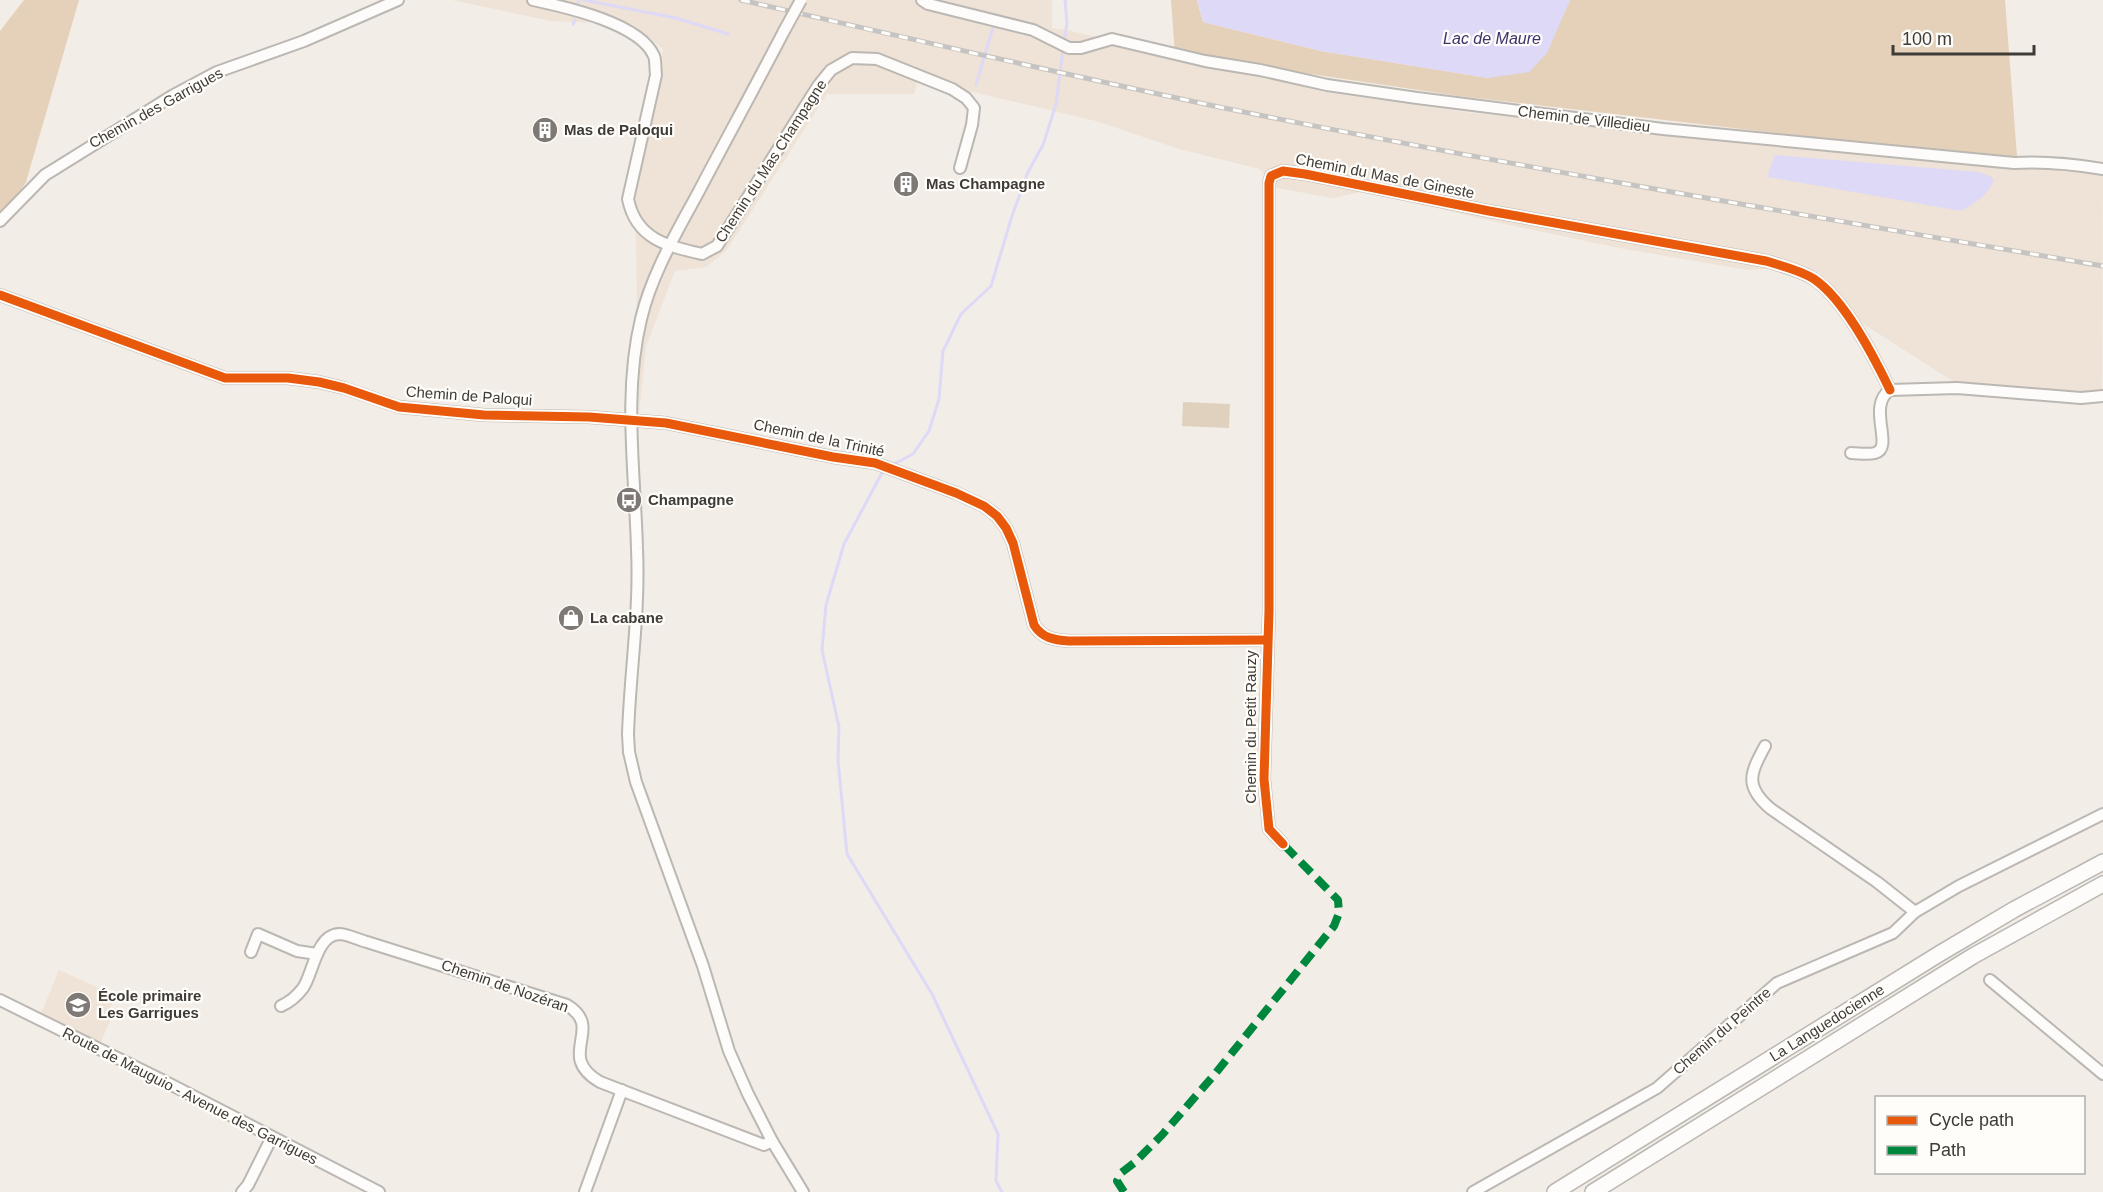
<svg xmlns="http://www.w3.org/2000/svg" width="2103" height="1192" font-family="Arial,sans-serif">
<rect width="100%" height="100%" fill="#f3ede7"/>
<g fill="#eee3d6">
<polygon points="452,0 1052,0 1052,28 1067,30 1329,93 1472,113 2103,174 2102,395 1962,387 1854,318 1819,272 1792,267 1748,270 1619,248 1491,221 1366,191 1332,198 1272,187 1260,169 1179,149 1096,121 918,79 914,94 827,94 726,251 706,267 675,271 646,346 639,415 635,186 663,49 632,24 551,21"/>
<polygon points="59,970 116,996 107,1013 112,1016 100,1044 40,1016"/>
</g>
<polygon fill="#e0d1bf" points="1183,402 1230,404 1229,428 1182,426"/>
<g fill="#e5d1b9">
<polygon points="24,0 79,0 26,182 17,196 0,211 0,31"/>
<polygon points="1171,0 1197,0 1203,22 1321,51 1488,78 1559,22 1570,0 2005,0 2017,156 2008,160 1459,96 1175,54"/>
</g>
<g fill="#ded9f7">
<polygon points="1197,0 1570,0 1547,53 1529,72 1488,78 1321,51 1203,22"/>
<path d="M1775 155 1978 172 1990 176 1994 180C1989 195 1974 204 1961 211L1768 177 1769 170Z"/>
</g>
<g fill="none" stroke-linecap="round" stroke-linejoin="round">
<g stroke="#ded9f7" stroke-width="3">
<polyline points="584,0 676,18 728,34"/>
<polyline points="578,4 579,0"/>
<polyline points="573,24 575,20"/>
<polyline points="1064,43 1067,23 1065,0"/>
<polyline points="976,85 993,27"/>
<polyline points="890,466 913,454 929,431 939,399 943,351 961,314 991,286 1012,216 1028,172 1043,145 1056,104 1063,49"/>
<polyline points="884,469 844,544 826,605 822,650 839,727 838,760 847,854 932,994 998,1134 996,1181 1002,1192"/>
</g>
<g stroke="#bbb7b2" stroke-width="14">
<g id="minor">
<path d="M533 0C565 7 640 23 654 56 656 61 655 69 656 75L628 199C636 239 667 246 702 254L717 246 818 86 831 70 852 58 877 59 952 89 966 98 974 108 972 125 960 168"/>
<path d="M922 0 928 4 1033 30 1069 48H1081L1112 39 1205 61 1260 70 1327 85 1417 98 1663 129 2014 163C2045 161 2073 164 2103 169"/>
<path d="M784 31C756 85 727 138 699 191 677 232 652 273 641 319 623 394 635 472 637 549 640 611 630 672 628 734L629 752 636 782 703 966 729 1051 748 1094 772 1141 803 1192"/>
<polyline points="0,221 45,175 172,96 217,72 304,41 398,0"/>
<path d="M0 295 225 378H288L319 382 344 388 399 407 484 415 589 417 666 423 833 457 875 463 956 493 984 506 997 516 1006 528 1013 543 1034 625C1042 638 1054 640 1069 641L1266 640"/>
<path d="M1851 453C1858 453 1867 455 1875 453 1895 448 1866 406 1890 390L1957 388 2081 398 2103 396"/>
<path d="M1765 746C1750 774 1744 786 1771 809L1877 882 1915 912"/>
<path d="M1283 844 1269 829 1264 779 1269 610V183L1271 176 1283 171 1305 174 1489 211 1766 261C1782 266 1800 270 1814 279 1845 300 1874 357 1890 390"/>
<polyline points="251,952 258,934 297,951 317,954"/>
<polyline points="1990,980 2103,1074"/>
<polyline points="0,1000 164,1081 379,1192"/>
<path d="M281 1006C290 1002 297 996 303 988 313 974 316 935 339 934 347 934 359 940 367 942L567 1005C606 1029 554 1055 600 1082L764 1145 772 1141"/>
<polyline points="242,1192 248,1185 272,1137"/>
<polyline points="585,1192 622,1090"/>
<polyline points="1473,1192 1657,1088 1777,983 1893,933 1915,912 1959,886 2103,814"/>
</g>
</g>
<g stroke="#bbb7b2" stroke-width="18">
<g id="highway">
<polyline points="1555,1192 1939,954 2015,909 2103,862"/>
<polyline points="1593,1192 1973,956 2103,884"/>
</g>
</g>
<use href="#minor" stroke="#fdfcfb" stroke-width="10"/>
<use href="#highway" stroke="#fdfcfb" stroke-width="15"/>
<g stroke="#c6c4c2" stroke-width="5">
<path id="rail" d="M741 0C902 37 1062 74 1224 108 1516 167 1809 216 2103 266"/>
</g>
<use href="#rail" stroke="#fffdfa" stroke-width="3" stroke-dasharray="9" stroke-linecap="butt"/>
<g stroke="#bbb7b2" stroke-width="14" stroke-linecap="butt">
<polyline id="minor-bridge" points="784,31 801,0"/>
</g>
<use href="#minor-bridge" stroke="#fdfcfb" stroke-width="10"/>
<polyline stroke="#00873e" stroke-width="8" stroke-dasharray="15 8" stroke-linecap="butt" points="1124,1192 1117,1181 1121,1173 1134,1163 1162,1135 1215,1074 1334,926 1339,913 1338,900 1283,844"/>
<g stroke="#fffdfa" stroke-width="13">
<g id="cycleway">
<path d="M0 295 225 378H288L319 382 344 388 399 407 484 415 589 417 666 423 833 457 875 463 956 493 984 506 997 516 1006 528 1013 543 1034 625C1042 638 1054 640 1069 641L1266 640"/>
<path d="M1283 844 1269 829 1264 779 1269 610V183L1271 176 1283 171 1305 174 1489 211 1766 261C1782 266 1800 270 1814 279 1845 300 1874 357 1890 390"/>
</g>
</g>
<use href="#cycleway" stroke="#e8590c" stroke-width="9"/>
</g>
<defs>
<g id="building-disc" transform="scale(1.35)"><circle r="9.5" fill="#7e7974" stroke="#fffdfa"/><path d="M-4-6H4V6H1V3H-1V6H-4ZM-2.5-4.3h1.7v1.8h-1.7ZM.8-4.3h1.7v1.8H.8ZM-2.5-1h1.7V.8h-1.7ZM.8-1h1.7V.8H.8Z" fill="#fff"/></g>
<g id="bus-disc" transform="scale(1.35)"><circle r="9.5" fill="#7e7974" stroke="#fffdfa"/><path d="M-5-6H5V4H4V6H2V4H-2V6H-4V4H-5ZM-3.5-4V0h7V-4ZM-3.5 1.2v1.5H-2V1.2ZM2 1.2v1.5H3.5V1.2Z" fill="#fff"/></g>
<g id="shop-disc" transform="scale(1.35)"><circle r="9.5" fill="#7e7974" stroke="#fffdfa"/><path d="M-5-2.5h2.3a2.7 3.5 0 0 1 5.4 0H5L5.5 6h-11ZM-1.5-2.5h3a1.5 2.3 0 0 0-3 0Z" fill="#fff"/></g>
<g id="school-disc" transform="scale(1.35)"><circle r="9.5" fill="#7e7974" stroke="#fffdfa"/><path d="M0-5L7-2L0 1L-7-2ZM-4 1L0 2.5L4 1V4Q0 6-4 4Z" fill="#fff"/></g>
</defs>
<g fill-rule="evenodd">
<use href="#building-disc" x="545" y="130"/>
<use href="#building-disc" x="906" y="184"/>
<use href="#bus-disc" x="629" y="500"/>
<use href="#shop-disc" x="571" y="618"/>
<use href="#school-disc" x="78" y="1005"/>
</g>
<g text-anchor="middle" stroke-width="4.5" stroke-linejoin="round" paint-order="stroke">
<g font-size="15" fill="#3f3b36" stroke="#fffdfa">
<text transform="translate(156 108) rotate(-29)" y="5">Chemin des Garrigues</text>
<text transform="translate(1584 119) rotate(7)" y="5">Chemin de Villedieu</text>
<text transform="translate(771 161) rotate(-57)" y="5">Chemin du Mas Champagne</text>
<text transform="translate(1385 176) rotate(11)" y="5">Chemin du Mas de Gineste</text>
<text transform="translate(469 396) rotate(4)" y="5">Chemin de Paloqui</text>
<text transform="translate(819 438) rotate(12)" y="5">Chemin de la Trinité</text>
<text transform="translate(1251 727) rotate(-90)" y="5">Chemin du Petit Rauzy</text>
<text transform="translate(505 986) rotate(19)" y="5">Chemin de Nozéran</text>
<text transform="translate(1827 1023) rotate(-32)" y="5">La Languedocienne</text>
<text transform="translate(1722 1031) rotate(-41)" y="5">Chemin du Peintre</text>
<text transform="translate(190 1096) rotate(27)" y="5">Route de Mauguio - Avenue des Garrigues</text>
</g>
<g font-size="15" font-weight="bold" fill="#3f3b36" stroke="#fffdfa" text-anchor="start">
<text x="564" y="135">Mas de Paloqui</text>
<text x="926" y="189">Mas Champagne</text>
<text x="648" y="505">Champagne</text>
<text x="590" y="623">La cabane</text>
<text x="98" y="1001">École primaire<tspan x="98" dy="17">Les Garrigues</tspan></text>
</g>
<g font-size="16" font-style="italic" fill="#3f336b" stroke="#fffdfa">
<text x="1492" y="44">Lac de Maure</text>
</g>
</g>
<rect x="1875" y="1096" width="210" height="78" fill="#fffdfa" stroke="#b2afac" stroke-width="1.5"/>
<rect x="1887" y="1116" width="30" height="9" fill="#e8590c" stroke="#b2afac" stroke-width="1.5"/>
<text x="1929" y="1126" font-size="18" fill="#3f3b36">Cycle path</text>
<rect x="1887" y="1146" width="30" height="9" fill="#00873e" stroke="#b2afac" stroke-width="1.5"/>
<text x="1929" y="1156" font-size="18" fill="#3f3b36">Path</text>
<path d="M1893 45v9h141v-9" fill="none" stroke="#3f3b36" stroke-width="3"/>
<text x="1902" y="45" font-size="18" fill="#3f3b36" stroke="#fffdfa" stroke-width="4.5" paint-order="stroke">100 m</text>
</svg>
